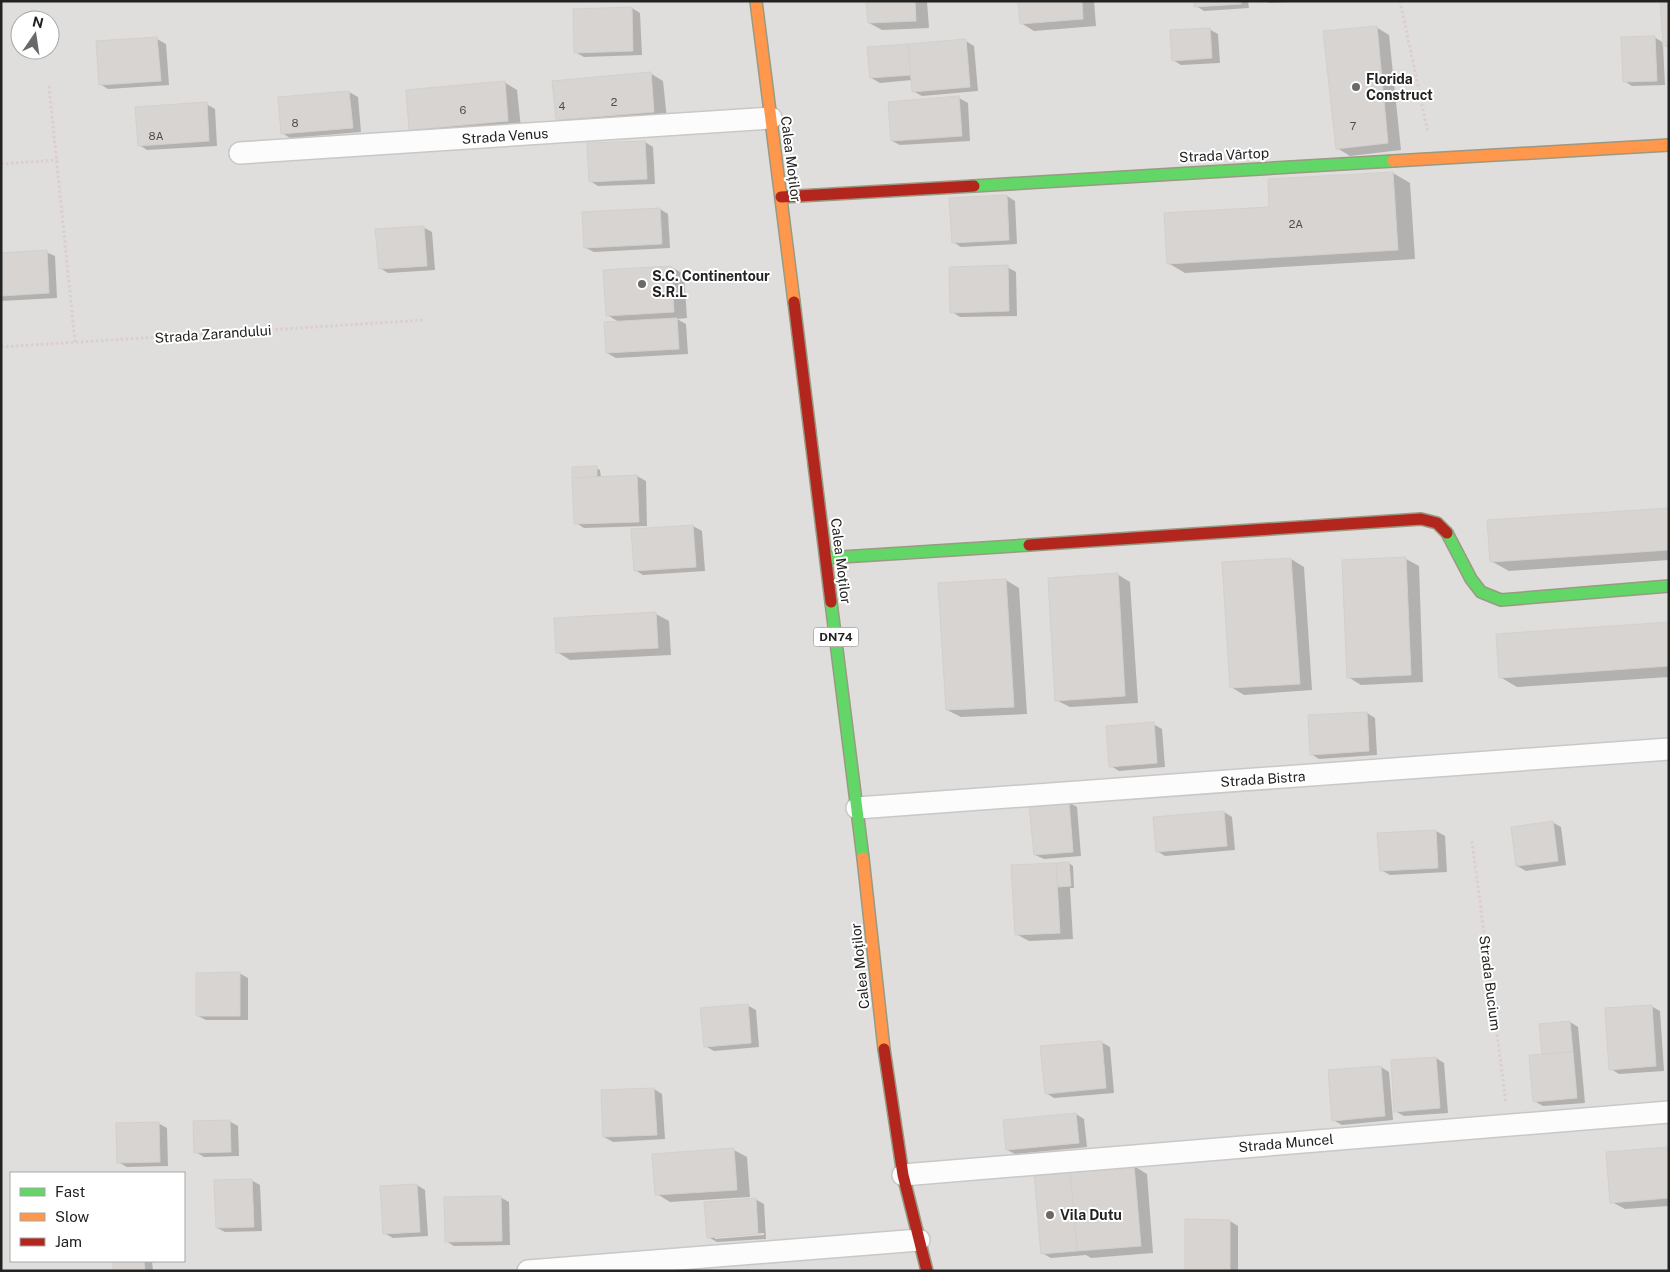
<svg xmlns="http://www.w3.org/2000/svg" width="1670" height="1272" font-family="'Public Sans',sans-serif">
<rect width="100%" height="100%" fill="#f0eeeb"/>
<path fill="#dfdedc" fill-rule="evenodd" d="M1 1H1669V1271H1ZM20 20H50V50H20ZM11 1173H184V1261H11Z"/>
<g fill="#0003" fill-rule="evenodd">
<polygon points="868,1 927,1 929,28 882,30 869,23"/>
<polygon points="1019,1 1094,1 1096,26 1034,31 1021,23"/>
<polygon points="1195,1 1248,1 1249,8 1204,11 1196,6"/>
<polygon points="1266,1 1310,1 1269,3"/>
<polygon points="1669,1 1669,48 1663,44 1665,85 1632,86 1624,81 1654,37 1664,43"/>
<polygon points="632,8 640,13 642,55 584,57 575,52"/>
<polygon points="1376,27 1389,35 1401,150 1350,156 1337,148"/>
<polygon points="1209,29 1218,34 1220,63 1181,65 1173,60"/>
<polygon points="157,39 166,44 169,85 108,89 100,84 97,43"/>
<polygon points="966,41 974,46 978,91 922,96 913,91 912,80 880,83 871,78"/>
<polygon points="650,73 663,81 667,119 570,127 557,120"/>
<polygon points="504,82 517,90 521,128 424,137 411,130"/>
<polygon points="349,92 358,97 361,132 290,138 282,133 279,98"/>
<polygon points="959,98 968,103 970,141 900,145 892,141 889,103"/>
<polygon points="206,104 215,109 217,146 147,150 139,145"/>
<polygon points="645,142 653,147 655,184 598,186 590,181"/>
<polygon points="1393,173 1410,183 1415,259 1185,273 1168,263 1271,208"/>
<polygon points="1007,196 1015,201 1017,244 961,247 953,242"/>
<polygon points="660,209 668,214 670,248 594,252 586,248"/>
<polygon points="423,227 432,232 435,270 388,273 380,268"/>
<polygon points="46,252 55,256 57,298 1,301 1,254"/>
<polygon points="671,267 684,274 687,318 677,319 686,324 688,354 616,358 607,353 619,322 607,315"/>
<polygon points="1007,267 1016,272 1017,316 960,317 952,312"/>
<polygon points="596,468 600,470 601,478 637,476 646,481 647,526 584,528 576,523"/>
<polygon points="1669,509 1669,560 1509,571 1491,561"/>
<polygon points="693,526 702,531 705,571 643,575 635,570"/>
<polygon points="1291,559 1304,567 1312,690 1244,695 1231,687"/>
<polygon points="1406,559 1419,566 1423,682 1361,685 1348,677"/>
<polygon points="1117,574 1130,582 1138,703 1070,707 1056,700"/>
<polygon points="1006,580 1019,588 1027,714 961,717 947,710"/>
<polygon points="656,614 669,621 671,655 570,660 557,652"/>
<polygon points="1669,623 1669,677 1517,687 1500,677"/>
<polygon points="1367,713 1375,718 1377,755 1319,759 1311,754"/>
<polygon points="1153,724 1162,729 1165,767 1119,771 1111,766"/>
<polygon points="1068,802 1077,807 1081,856 1044,859 1035,855"/>
<polygon points="1224,812 1232,817 1235,850 1165,856 1157,851"/>
<polygon points="1552,822 1561,827 1566,865 1526,871 1517,866"/>
<polygon points="1436,831 1445,836 1447,872 1390,875 1381,870 1379,834"/>
<polygon points="1069,863 1073,866 1074,888 1070,888 1073,939 1029,941 1016,934 1012,866"/>
<polygon points="239,973 248,978 248,1020 206,1020 198,1016"/>
<polygon points="747,1005 756,1010 759,1047 714,1051 705,1046"/>
<polygon points="1651,1006 1660,1011 1664,1071 1619,1074 1611,1069"/>
<polygon points="1570,1022 1578,1027 1585,1103 1543,1106 1534,1101 1543,1056 1541,1025"/>
<polygon points="1101,1042 1110,1047 1114,1093 1054,1098 1046,1093"/>
<polygon points="1436,1058 1444,1063 1448,1113 1404,1116 1395,1111"/>
<polygon points="1381,1067 1389,1072 1393,1120 1342,1125 1333,1120"/>
<polygon points="654,1089 662,1094 665,1139 613,1142 604,1137"/>
<polygon points="1076,1114 1084,1119 1087,1147 1015,1154 1007,1150"/>
<polygon points="229,1121 238,1126 239,1156 204,1157 196,1152"/>
<polygon points="158,1123 167,1128 168,1166 127,1167 118,1162"/>
<polygon points="1669,1148 1669,1206 1625,1209 1612,1202"/>
<polygon points="734,1150 747,1157 750,1197 670,1202 657,1194"/>
<polygon points="1134,1166 1147,1174 1153,1253 1091,1258 1086,1255 1051,1258 1042,1253"/>
<polygon points="251,1180 260,1185 262,1231 225,1232 217,1228"/>
<polygon points="417,1185 425,1190 428,1236 393,1238 384,1233"/>
<polygon points="500,1197 509,1202 510,1245 454,1246 446,1241"/>
<path d="M755 1199 764 1204 766 1239 717 1242 708 1237ZM764 1233V1235L715 1239V1236Z"/>
<polygon points="1230,1221 1238,1226 1238,1271 1186,1271"/>
<polygon points="114,1261 152,1261 153,1271 115,1271"/>
</g>
<g fill="#d7d4d2" stroke="#d3d0cc">
<polygon points="866,1 915,1 916,21 868,23"/>
<polygon points="1018,1 1082,1 1083,19 1020,24"/>
<polygon points="1194,1 1241,1 1241,4 1194,7"/>
<polygon points="1660,1 1669,1 1669,45 1663,46"/>
<polygon points="632,7 633,51 574,53 573,9"/>
<polygon points="1377,26 1388,143 1336,149 1323,31"/>
<polygon points="1210,28 1212,58 1172,61 1170,30"/>
<polygon points="1655,36 1657,81 1623,82 1621,37"/>
<polygon points="157,37 161,81 99,85 96,41"/>
<polygon points="966,39 970,87 912,92 908,44"/>
<polygon points="908,44 911,75 870,78 867,47"/>
<polygon points="651,72 654,112 556,120 552,81"/>
<polygon points="505,81 508,121 409,130 406,90"/>
<polygon points="349,91 353,128 281,134 278,97"/>
<polygon points="959,96 962,136 891,141 888,102"/>
<polygon points="207,102 209,141 138,146 135,107"/>
<polygon points="645,141 647,179 589,182 587,143"/>
<polygon points="1393,172 1398,250 1167,264 1164,213 1269,207 1268,179"/>
<polygon points="1007,195 1009,240 952,243 949,198"/>
<polygon points="660,208 662,244 584,248 582,212"/>
<polygon points="424,226 427,266 379,269 375,229"/>
<polygon points="47,250 49,293 1,296 1,253"/>
<polygon points="1008,265 1009,311 950,313 949,267"/>
<polygon points="671,266 674,312 606,316 603,270"/>
<polygon points="677,318 679,349 606,353 604,322"/>
<polygon points="597,466 597,477 572,478 572,467"/>
<polygon points="637,475 639,522 574,524 572,478"/>
<polygon points="1669,508 1669,550 1490,562 1487,520"/>
<polygon points="693,525 696,567 634,571 631,529"/>
<polygon points="1406,557 1411,675 1347,678 1342,560"/>
<polygon points="1291,558 1300,684 1230,688 1222,562"/>
<polygon points="1118,573 1125,696 1055,701 1048,578"/>
<polygon points="1006,579 1014,707 946,710 938,583"/>
<polygon points="656,612 658,648 556,653 554,618"/>
<polygon points="1669,622 1669,666 1499,678 1496,634"/>
<polygon points="1367,712 1369,751 1310,755 1308,715"/>
<polygon points="1154,722 1157,763 1109,767 1106,726"/>
<polygon points="1069,801 1073,852 1034,855 1029,805"/>
<polygon points="1224,811 1227,846 1156,852 1153,817"/>
<polygon points="1553,821 1558,861 1516,866 1511,827"/>
<polygon points="1436,830 1438,868 1380,871 1377,833"/>
<polygon points="1069,862 1071,886 1058,887 1056,863"/>
<polygon points="1056,863 1060,933 1015,935 1011,865"/>
<polygon points="240,972 240,1016 196,1016 196,973"/>
<polygon points="748,1004 751,1043 704,1047 700,1008"/>
<polygon points="1652,1005 1656,1066 1609,1070 1605,1008"/>
<polygon points="1570,1021 1573,1052 1542,1054 1539,1024"/>
<polygon points="1102,1041 1106,1088 1045,1094 1040,1046"/>
<polygon points="1573,1052 1577,1098 1533,1102 1529,1055"/>
<polygon points="1436,1057 1440,1108 1394,1112 1391,1060"/>
<polygon points="1381,1066 1385,1116 1332,1121 1328,1070"/>
<polygon points="654,1088 657,1135 603,1137 601,1090"/>
<polygon points="1076,1113 1079,1143 1006,1150 1003,1120"/>
<polygon points="230,1120 231,1152 194,1153 193,1121"/>
<polygon points="159,1122 160,1162 117,1163 116,1123"/>
<polygon points="1669,1147 1669,1198 1610,1203 1606,1152"/>
<polygon points="734,1148 737,1190 655,1195 652,1154"/>
<polygon points="1134,1165 1141,1246 1077,1251 1070,1170"/>
<polygon points="1070,1170 1077,1251 1041,1254 1034,1173"/>
<polygon points="252,1179 254,1227 216,1228 214,1180"/>
<polygon points="417,1184 420,1232 383,1234 380,1186"/>
<polygon points="501,1196 502,1241 445,1242 444,1197"/>
<polygon points="756,1198 758,1234 707,1238 704,1202"/>
<polygon points="1185,1219 1230,1220 1230,1271 1185,1271"/>
<polygon points="113,1261 144,1261 145,1270 113,1271"/>
</g>
<g fill="none" stroke-linecap="round" stroke-linejoin="round">
<g stroke="#c9c8c7" stroke-width="24">
<g id="street">
<polyline points="240,153 771,118"/>
<polyline points="857,808 1669,749"/>
<polyline points="903,1175 1669,1112"/>
<polyline points="528,1271 919,1240"/>
</g>
</g>
<g stroke="#999a82" stroke-width="14">
<g id="fast">
<polyline points="974,186 1393,161"/>
<polyline points="1447,533 1471,579 1481,592 1501,600 1669,586"/>
<polyline points="826,558 1029,545"/>
<polyline points="831,602 863,858"/>
</g>
</g>
<g stroke="#999a82" stroke-width="14">
<g id="slow">
<polyline points="756,1 794,302"/>
<polyline points="1393,161 1669,145"/>
<polyline points="863,858 884,1049"/>
</g>
</g>
<g stroke="#999a82" stroke-width="14">
<g id="jam">
<polyline points="781,197 974,186"/>
<polyline points="794,302 831,602"/>
<polyline points="1029,545 1421,519 1437,523 1447,533"/>
<polyline points="884,1049 903,1175 927,1271"/>
</g>
</g>
<g stroke="#dccecd" stroke-width="3" stroke-dasharray="2.5 2.5" stroke-linecap="butt">
<polyline points="1400,1 1428,133"/>
<polyline points="49,86 75,342"/>
<polyline points="1,164 57,160"/>
<polyline points="1,347 424,320"/>
<polyline points="1472,841 1506,1103"/>
</g>
<use href="#street" stroke="#fdfcfc" stroke-width="21"/>
<use href="#fast" stroke="#63d668" stroke-width="11"/>
<use href="#slow" stroke="#ff974d" stroke-width="11"/>
<use href="#jam" stroke="#b3261e" stroke-width="11"/>
</g>
<g fill="#6a6968" stroke="#fff" stroke-width="2">
<circle cx="1356" cy="87" r="5"/>
<circle cx="642" cy="284" r="5"/>
<circle cx="1050" cy="1215" r="5"/>
</g>
<g text-anchor="middle" stroke-width="4" stroke-linejoin="round" paint-order="stroke">
<g font-size="11" fill="#4f4e4e">
<text x="614" y="106">2</text>
<text x="562" y="110">4</text>
<text x="463" y="114">6</text>
<text x="295" y="127">8</text>
<text x="1353" y="130">7</text>
<text x="156" y="140">8A</text>
<text x="1296" y="228">2A</text>
</g>
<rect fill="#fff" stroke="#646464" stroke-width="1" x="813.5" y="627.5" width="45" height="19" rx="4"/>
<g font-size="12" font-weight="bold" fill="#222">
<text x="836" y="641">DN74</text>
</g>
<g font-size="14" font-weight="bold" fill="#222" stroke="#fff" text-anchor="start">
<text x="1366" y="84">Florida<tspan x="1366" dy="16">Construct</tspan></text>
<text x="652" y="281">S.C. Continentour<tspan x="652" dy="16">S.R.L</tspan></text>
<text x="1060" y="1220">Vila Dutu</text>
</g>
<g font-size="14" fill="#222" stroke="#fff">
<text transform="translate(505 136) rotate(-4)" y="5">Strada Venus</text>
<text transform="translate(1224 155) rotate(-3)" y="5">Strada Vârtop</text>
<text transform="translate(791 159) rotate(83)" y="5">Calea Moților</text>
<text transform="translate(213 334) rotate(-4)" y="5">Strada Zarandului</text>
<text transform="translate(841 561) rotate(83)" y="5">Calea Moților</text>
<text transform="translate(1263 779) rotate(-4)" y="5">Strada Bistra</text>
<text transform="translate(860 966) rotate(-96)" y="5">Calea Moților</text>
<text transform="translate(1490 983) rotate(83)" y="5">Strada Bucium</text>
<text transform="translate(1286 1143) rotate(-5)" y="5">Strada Muncel</text>
</g>
</g>
<rect width="1670" height="1272" fill="none" stroke="#222222" stroke-width="5"/>
<rect x="10" y="1172" width="175" height="90" fill="#ffffff" stroke="#a7a7a7"/>
<rect x="20" y="1188" width="25" height="8" fill="#63d668" stroke="#a7a7a7"/>
<text x="55" y="1197" font-size="15" fill="#222222">Fast</text>
<rect x="20" y="1213" width="25" height="8" fill="#ff974d" stroke="#a7a7a7"/>
<text x="55" y="1222" font-size="15" fill="#222222">Slow</text>
<rect x="20" y="1238" width="25" height="8" fill="#b3261e" stroke="#a7a7a7"/>
<text x="55" y="1247" font-size="15" fill="#222222">Jam</text>
<g transform="translate(35 35) rotate(13)"><circle r="24" fill="#ffffff" stroke="#a7a7a7"/>
<path d="M0-4L9 19L0 12L-9 19Z" fill="#6a6968"/>
<text y="-8" font-size="14" font-weight="bold" text-anchor="middle" fill="#222222">N</text>
</g>
</svg>
